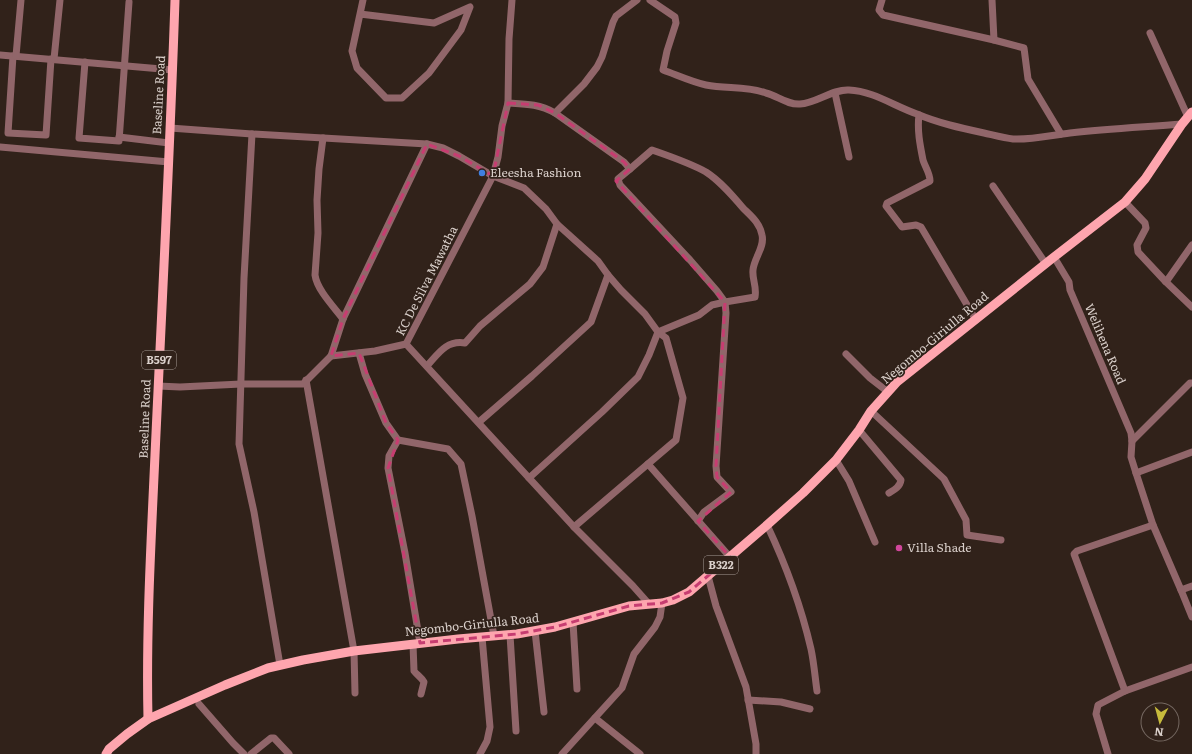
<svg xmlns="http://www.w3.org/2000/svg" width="1192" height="754" font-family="Literata,serif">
<rect width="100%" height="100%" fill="#31221a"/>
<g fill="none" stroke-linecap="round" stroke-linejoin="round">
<g stroke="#91666a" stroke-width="7">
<polyline points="512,0 509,39 508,103 502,126 498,157 493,176 406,344 574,527 633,586 649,604"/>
<path d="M650 0 675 17 676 23 667 51 663 70C677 75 692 82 706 85 726 89 747 86 766 93 778 96 787 105 800 104 817 103 832 89 849 90 873 91 894 106 917 114 938 123 961 128 984 133 993 135 1004 138 1013 139 1032 140 1052 135 1070 133 1108 129 1145 127 1182 124"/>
<polyline points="882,0 879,10 883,15 994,40 1024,48 1028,79 1061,134"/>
<polyline points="992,0 994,40"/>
<polyline points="360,14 434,23 470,7 461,30 429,73 402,98 386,98 357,68 352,51 363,0"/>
<polyline points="1150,33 1188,117"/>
<polyline points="0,55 173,70"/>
<polyline points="13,56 8,133 46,135 51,59"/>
<polyline points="16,56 21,0"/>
<polyline points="54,59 60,0"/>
<polyline points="85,62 79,138 119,141 129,2"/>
<polyline points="835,93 849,157"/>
<path d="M508 103C526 104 539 104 555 113L584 84 597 67 602 57 613 22 616 16 637 0"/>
<polyline points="555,113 624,162 630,169 618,179 620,185 690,260 717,291 725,302 712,305 699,315 658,332"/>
<path d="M919 115C917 130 920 145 923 160 925 167 930 173 930 181L926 183 887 203 886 206 902 227 916 225 921 227 976 320"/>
<polyline points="170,128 252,134 427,144 443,148 459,156 493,176 524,188 546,209 557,224 598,261 608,275 591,322 532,376 479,422"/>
<polyline points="252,134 244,278 239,444 254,512 280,665"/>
<polyline points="119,137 169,143"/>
<path d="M323 138 319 169 317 200 318 233 315 275C317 290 334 307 343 319"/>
<polyline points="0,147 169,162"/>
<path d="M630 169 652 150C669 156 690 163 706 172 720 181 732 195 743 208 751 216 760 223 762 235 765 247 754 258 753 270 752 280 757 286 755 297L725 302 726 313 716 466 717 477 731 492 704 512 698 521"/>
<polyline points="993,186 1046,264"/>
<polyline points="1125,202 1145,223 1146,228 1137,245 1138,252 1166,282 1192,307"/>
<polyline points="1054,257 1069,282 1070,290 1131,433 1132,441 1131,457 1136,473 1153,525 1181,590 1192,586"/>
<polyline points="1166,282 1192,245"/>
<polyline points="359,353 365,374 386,423 398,440 448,449 461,464 472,516 494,636"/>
<polyline points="846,354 870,378 888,392"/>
<polyline points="331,356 375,351 406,344"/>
<path d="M427 366C438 354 446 340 465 343L480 326 530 284 543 267 557 224"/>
<polyline points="306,380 354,651 355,693"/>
<polyline points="158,386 180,387 241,384 303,384 331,356 343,319 427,144"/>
<polyline points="871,411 944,479 966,520 967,535 1001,540"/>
<path d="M859 430 901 480C900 487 894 490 889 493"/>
<polyline points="398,440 389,456 388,468 405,553 420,643"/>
<polyline points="1132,441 1190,383 1192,383"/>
<polyline points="836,460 849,481 875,542"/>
<polyline points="648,464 730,557"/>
<polyline points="1136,473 1192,452"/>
<polyline points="529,478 602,412 638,377 649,355 658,332 645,314 621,290 608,275"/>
<path d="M767 525C786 565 801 606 811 649 814 663 815 677 817 691"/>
<polyline points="574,527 676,440 683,398 666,338 658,332"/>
<polyline points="708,576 716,606 746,687 756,744 756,754"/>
<polyline points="1181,590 1192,617"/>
<polyline points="573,622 577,689"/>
<polyline points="535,631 544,712"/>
<polyline points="510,635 516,731"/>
<path d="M413 644 414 671C417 675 421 677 424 682L421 694"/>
<polyline points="1125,691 1074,554 1077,551 1153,525"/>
<polyline points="748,700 781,702 810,709"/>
<polyline points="199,704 233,743 244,754"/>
<polyline points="595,718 640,754"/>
<polyline points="251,754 271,738 274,738 289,754"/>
<polyline points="480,754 487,741 490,727 482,637"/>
<polyline points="562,754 622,688 634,654 655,627 660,617 662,603"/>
<polyline points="1108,754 1096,714 1098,705 1125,691 1192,667"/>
</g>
<g stroke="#fea5ae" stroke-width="9">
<path d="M148 719C146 631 151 543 155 455 162 304 170 152 175 0"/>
<polyline points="106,754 109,749 127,734 148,719 225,685 268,668 303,660 354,651 458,639 517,634 555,627 629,606 662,603 673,600 689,592 767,525 803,493 836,460 859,430 871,411 897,382 1054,257 1125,202 1145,179 1182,124 1192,112"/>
</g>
</g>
<path fill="none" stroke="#c73d71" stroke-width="3" stroke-dasharray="8 5" stroke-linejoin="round" d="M508 103 538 105 555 113 624 162 630 169 616 181 725 302 716 466 717 477 731 492 698 521 730 557 689 592 662 603 629 606 555 627 517 634 420 643 388 468 398 440 386 423 359 353 331 356 343 319 427 144 459 156 493 176Z"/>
<circle fill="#3f7fe0" stroke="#31221a" stroke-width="1.5" cx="482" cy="173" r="4"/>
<circle fill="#d1479c" stroke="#31221a" stroke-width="1.5" cx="899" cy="548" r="4"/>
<g text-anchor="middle" stroke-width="3.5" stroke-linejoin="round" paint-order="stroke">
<g fill="#31221a" stroke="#a79c96" stroke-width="1">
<rect x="142" y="351" width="34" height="18" rx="3"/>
<rect x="704" y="556" width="34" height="18" rx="3"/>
</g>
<g font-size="11" font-weight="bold" fill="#dad0cb">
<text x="159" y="364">B597</text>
<text x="721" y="569">B322</text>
</g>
<g font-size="12" fill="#dad0cb" stroke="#31221a">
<text transform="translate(159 95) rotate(-87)" y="4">Baseline Road</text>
<text transform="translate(427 281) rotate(-63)" y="4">KC De Silva Mawatha</text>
<text transform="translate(935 338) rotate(-40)" y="4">Negombo-Giriulla Road</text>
<text transform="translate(1105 344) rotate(67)" y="4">Welihena Road</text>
<text transform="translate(145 419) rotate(-88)" y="4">Baseline Road</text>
<text transform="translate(472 625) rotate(-6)" y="4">Negombo-Giriulla Road</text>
</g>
<g font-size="12" fill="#dad0cb" stroke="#31221a" text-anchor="start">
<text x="490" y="177">Eleesha Fashion</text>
<text x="907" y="552">Villa Shade</text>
</g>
</g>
<g transform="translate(1160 722) rotate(186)"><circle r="19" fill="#31221a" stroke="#756861"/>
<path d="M0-3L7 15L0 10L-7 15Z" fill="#c7bb3c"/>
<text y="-6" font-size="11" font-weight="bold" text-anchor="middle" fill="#dad0cb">N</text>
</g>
</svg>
